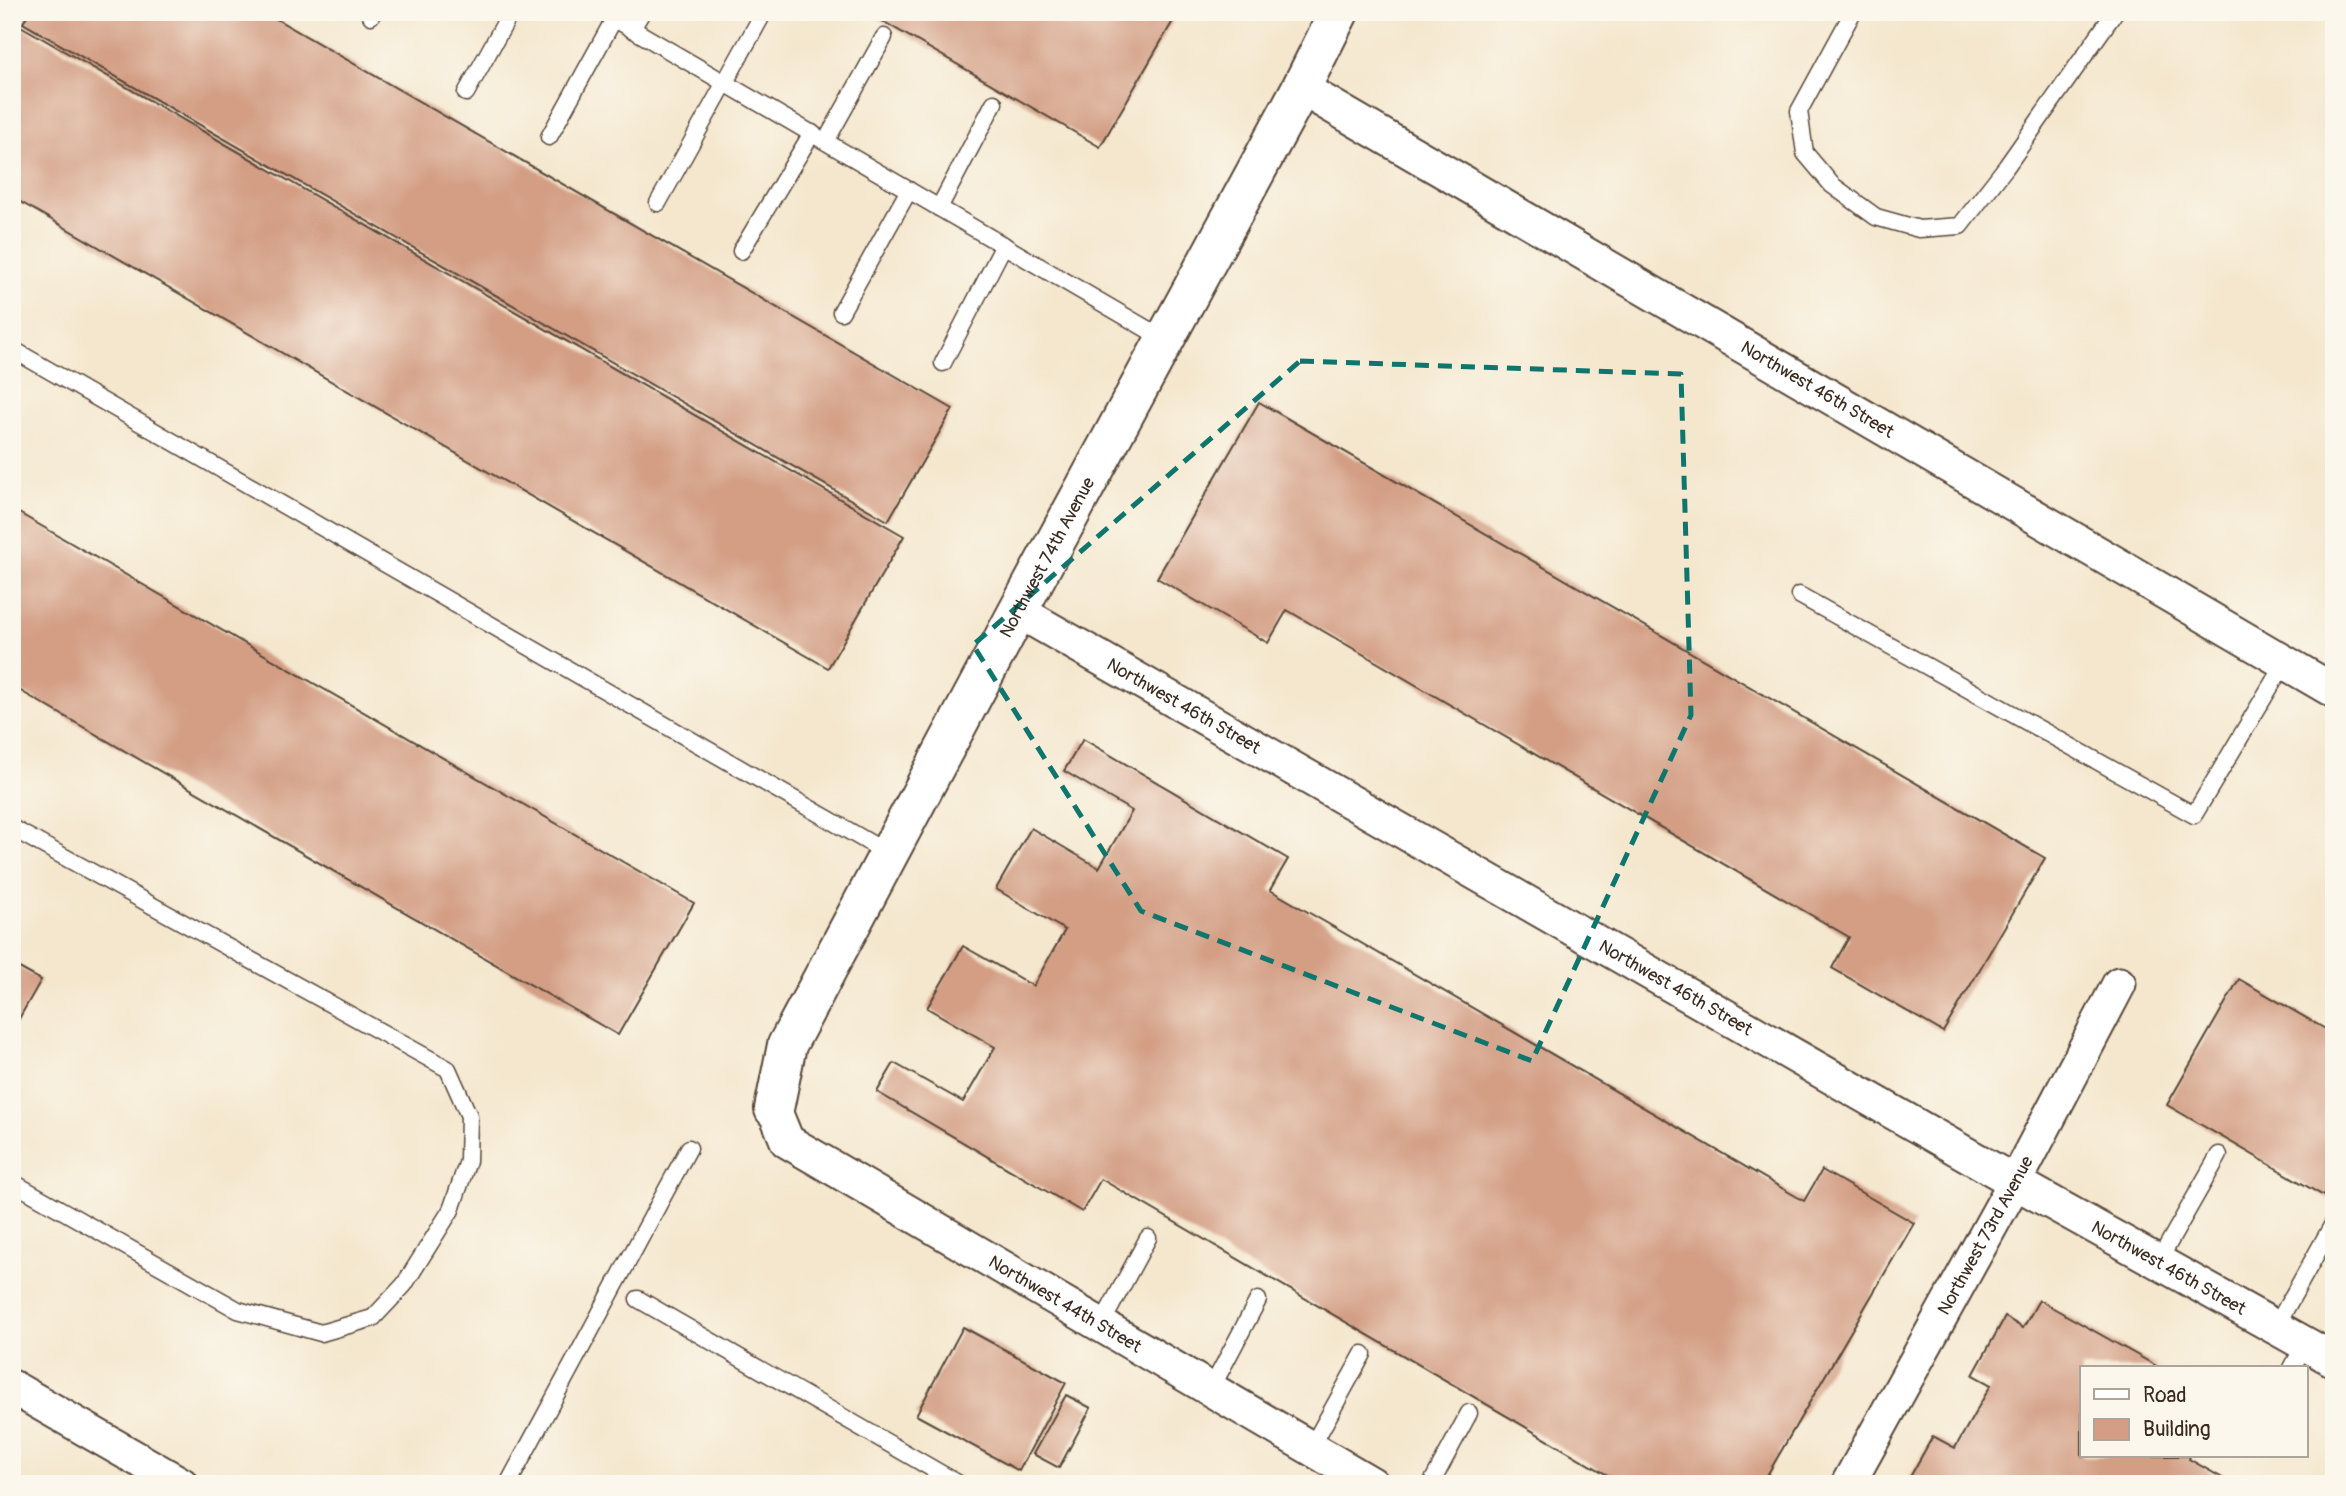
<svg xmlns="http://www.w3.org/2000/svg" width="2346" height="1496" font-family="Pangolin,sans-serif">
<rect width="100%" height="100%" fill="#fbf7ec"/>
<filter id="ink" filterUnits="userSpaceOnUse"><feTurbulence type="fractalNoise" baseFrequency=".0143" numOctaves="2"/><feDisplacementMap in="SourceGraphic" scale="14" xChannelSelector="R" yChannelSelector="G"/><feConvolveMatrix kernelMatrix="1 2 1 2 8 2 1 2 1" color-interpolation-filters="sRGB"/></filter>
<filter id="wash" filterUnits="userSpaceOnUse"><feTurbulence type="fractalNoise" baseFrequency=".00686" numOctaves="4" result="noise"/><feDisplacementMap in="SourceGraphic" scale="28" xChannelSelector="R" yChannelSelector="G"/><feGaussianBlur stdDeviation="1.57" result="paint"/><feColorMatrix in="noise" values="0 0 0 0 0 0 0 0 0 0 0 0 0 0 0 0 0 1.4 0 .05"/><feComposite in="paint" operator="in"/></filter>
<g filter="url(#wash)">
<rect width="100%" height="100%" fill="#f4e7ce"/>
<g id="blocks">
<g fill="#d39e84">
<polygon points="29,12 264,12 953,409 888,521 23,23"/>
<polygon points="867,12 1159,12 1173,21 1100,147"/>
<polygon points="12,21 904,536 828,668 12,197"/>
<polygon points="1259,402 2045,858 1943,1032 1832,968 1849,937 1287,610 1268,643 1157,578"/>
<polygon points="12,509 694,903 618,1035 12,686"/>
<polygon points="1083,739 1288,859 1270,890 1804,1201 1822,1170 1914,1223 1762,1484 1623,1484 1101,1179 1082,1212 877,1092 894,1063 963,1102 995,1047 927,1008 963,946 1033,986 1065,930 996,889 1031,828 1099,868 1132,811 1064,771"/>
<polygon points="12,964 41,980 12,1031"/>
<polygon points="2239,979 2334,1034 2334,1202 2167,1105"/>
<polygon points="2039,1300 2160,1368 2082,1368 2082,1456 2190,1456 2189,1459 2233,1484 1906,1484 1933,1436 1955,1448 1991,1385 1973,1375 2005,1317 2023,1328"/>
<polygon points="963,1327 1066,1383 1019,1471 916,1415"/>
<polygon points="1066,1395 1091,1408 1059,1468 1033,1454"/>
</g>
</g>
</g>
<g filter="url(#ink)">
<use href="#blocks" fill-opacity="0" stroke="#574638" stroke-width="2"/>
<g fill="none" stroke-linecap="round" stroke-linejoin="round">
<g stroke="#574638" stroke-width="19">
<g id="lane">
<polyline points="603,12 1164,339"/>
<polyline points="1853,12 1799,111 1805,153 1832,185 1876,217 1919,229 1960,226 2006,167 2115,12"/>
<polyline points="371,16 373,12"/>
<polyline points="632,29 642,12"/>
<polyline points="466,93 511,12"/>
<polyline points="549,137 614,19"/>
<polyline points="826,141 884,37"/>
<polyline points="658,203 764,12"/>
<polyline points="939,208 994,103"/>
<polyline points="741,251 812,133"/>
<polyline points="841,312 909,190"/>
<polyline points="12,349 889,854"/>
<polyline points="943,363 1004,245"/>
<polyline points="1799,595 2194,815 2285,662"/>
<polyline points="12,828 448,1069 469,1116 468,1161 451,1210 404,1285 373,1318 321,1333 238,1310 12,1182"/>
<polyline points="2158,1262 2219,1155"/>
<polyline points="638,1299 959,1484"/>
<polyline points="1101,1325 1148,1238"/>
<polyline points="2275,1328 2333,1224"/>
<polyline points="2292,1368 2305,1344"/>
<polyline points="1211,1389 1258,1300"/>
<polyline points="1311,1448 1363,1354"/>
<polyline points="508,1484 689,1148"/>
<polyline points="1431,1484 1469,1413"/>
</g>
</g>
<g stroke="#574638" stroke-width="37">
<g id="street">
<path id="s1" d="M1301 88 2334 691"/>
<path id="s2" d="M1018 611 2015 1182 2334 1360"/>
<path id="s3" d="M774 1109 787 1141 1372 1484"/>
<polyline points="12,1387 181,1484"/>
<path id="s4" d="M1848 1484 2015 1182 2119 984"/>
</g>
</g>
<g stroke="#574638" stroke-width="42">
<g id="secondary">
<path id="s5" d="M774 1109 787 1045 1018 611 1301 88 1339 12"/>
</g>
</g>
<use href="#lane" stroke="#fff" stroke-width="16"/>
<use href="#street" stroke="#fff" stroke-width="33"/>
<use href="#secondary" stroke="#fff" stroke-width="38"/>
</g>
</g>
<path fill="none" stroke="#0f766e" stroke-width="5" stroke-dasharray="14 9" stroke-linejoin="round" d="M1300 361 1681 374 1691 715 1532 1061 1141 911 973 645Z"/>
<g text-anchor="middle" stroke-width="5" stroke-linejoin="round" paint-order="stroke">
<g font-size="18" fill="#3b2a1e" stroke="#fbf7ec">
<text dy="6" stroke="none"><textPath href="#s1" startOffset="598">Northwest 46th Street</textPath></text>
<text dy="6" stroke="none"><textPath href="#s5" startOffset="618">Northwest 74th Avenue</textPath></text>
<text dy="6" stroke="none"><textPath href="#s2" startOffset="191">Northwest 46th Street</textPath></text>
<text dy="6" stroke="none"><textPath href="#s2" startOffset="758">Northwest 46th Street</textPath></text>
<text dy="6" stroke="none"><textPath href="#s4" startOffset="284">Northwest 73rd Avenue</textPath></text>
<text dy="6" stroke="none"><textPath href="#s2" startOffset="1325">Northwest 46th Street</textPath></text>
<text dy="6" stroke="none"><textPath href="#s3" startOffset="357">Northwest 44th Street</textPath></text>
</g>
</g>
<rect width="2346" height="1496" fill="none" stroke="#fbf7ec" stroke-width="42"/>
<rect x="2080" y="1366" width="228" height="91" fill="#fbf7ec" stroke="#aea59a" stroke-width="2"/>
<rect x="2094" y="1389" width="35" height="10" fill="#ffffff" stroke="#aea59a" stroke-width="2"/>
<text x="2143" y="1402" font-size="21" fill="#3b2a1e">Road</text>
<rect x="2094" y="1419" width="35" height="21" fill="#d39e84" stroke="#aea59a" stroke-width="2"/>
<text x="2143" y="1436" font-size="21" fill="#3b2a1e">Building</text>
</svg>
